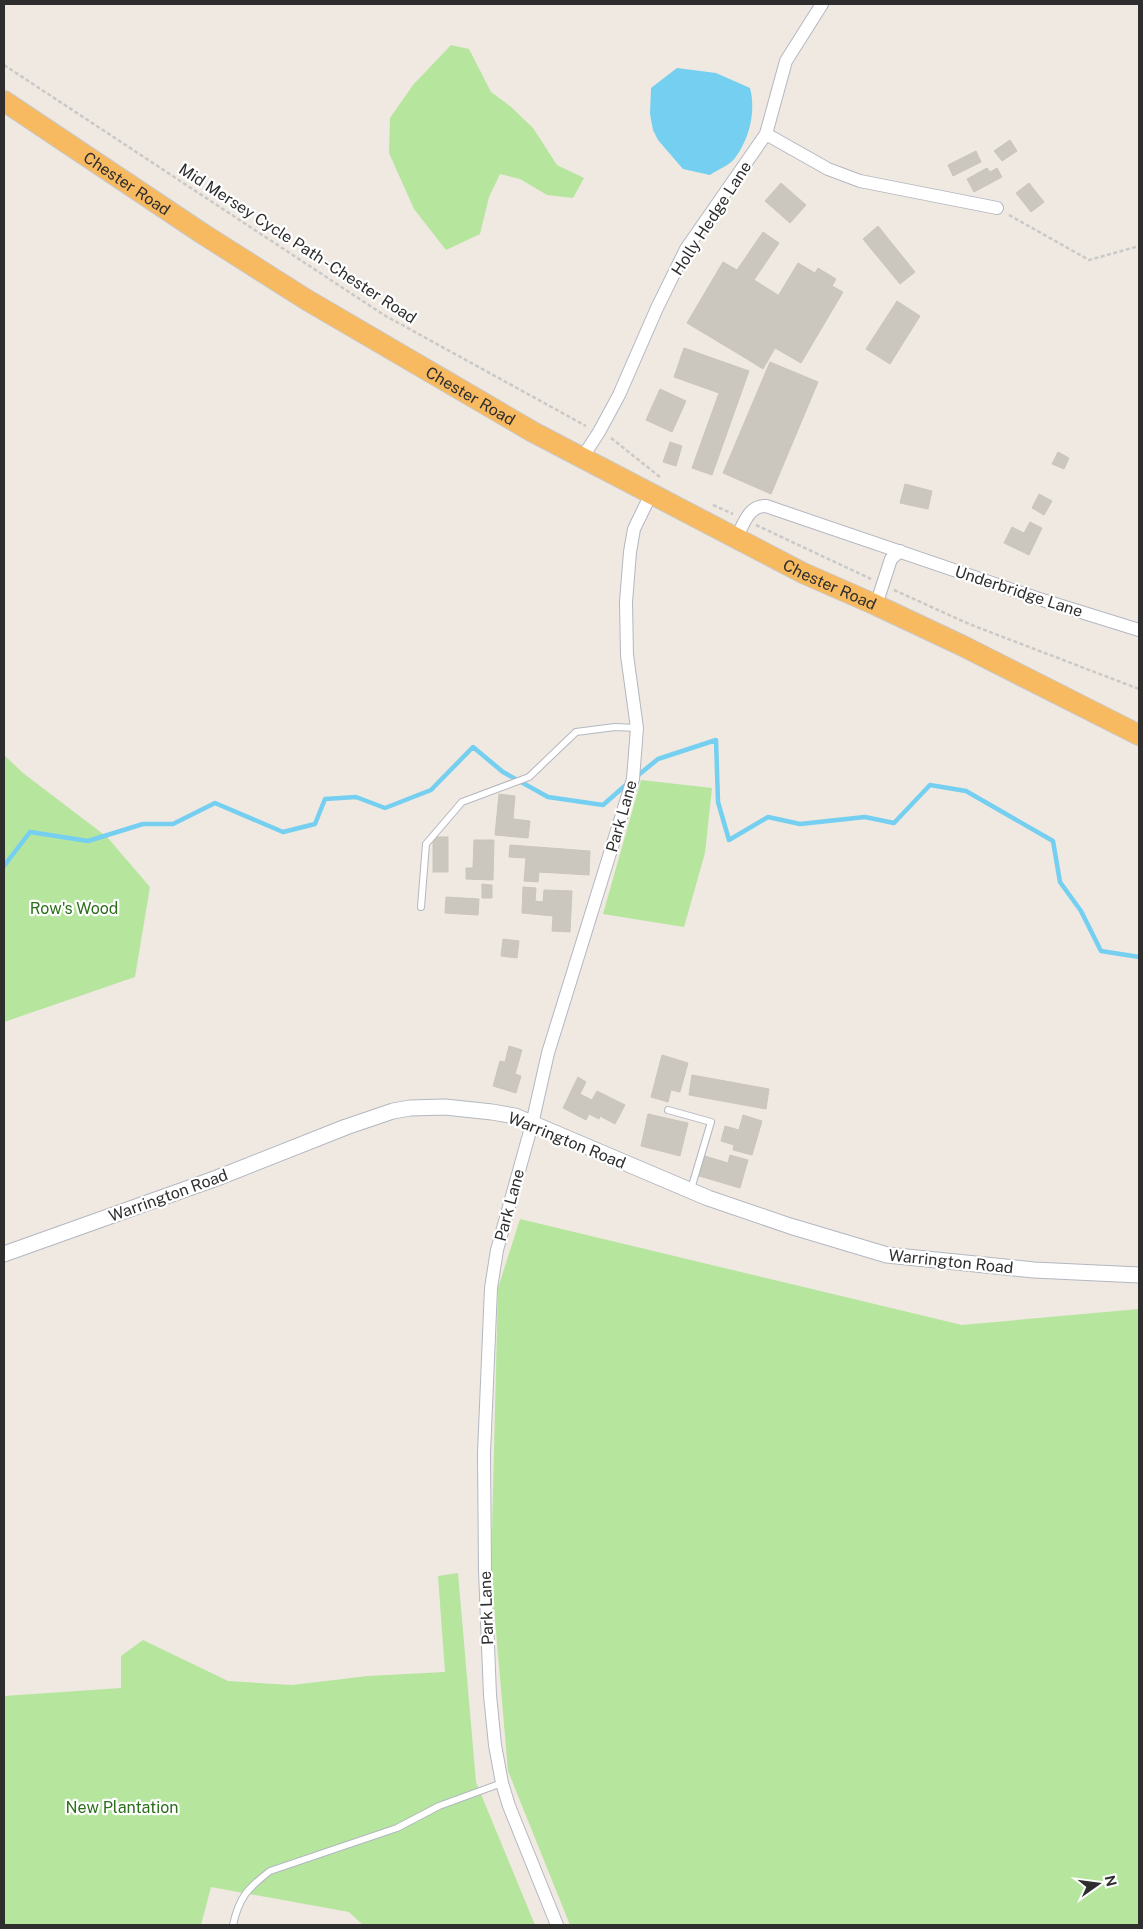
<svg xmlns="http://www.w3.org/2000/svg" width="1143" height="1929" font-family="'Public Sans',sans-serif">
<rect width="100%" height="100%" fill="#efe9e1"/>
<g fill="#b6e59e">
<polygon points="451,45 469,49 491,92 510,106 533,128 557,165 584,178 573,198 547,195 520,179 500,174 489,197 480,234 446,250 414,209 389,153 390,118 413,85"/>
<polygon points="4,755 23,773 107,837 150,887 135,977 4,1022"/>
<polygon points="641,780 712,788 705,853 684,927 603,914"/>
<polygon points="520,1219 962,1325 1139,1309 1139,1925 570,1925 508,1771 491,1573 498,1288"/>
<polygon points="458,1573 476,1782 535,1925 363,1925 349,1912 211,1887 201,1925 4,1925 4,1696 121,1688 121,1656 143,1640 228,1681 292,1685 368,1676 445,1672 438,1576"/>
</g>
<path fill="#75cff0" d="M677 68 716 73 750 88C756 111 750 138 735 158 730 165 717 170 710 175L683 169 658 140 653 130 650 114 651 88Z"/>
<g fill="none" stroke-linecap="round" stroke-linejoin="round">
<g stroke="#75cff0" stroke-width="4.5">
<polyline points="636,777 658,759 716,740 718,802 729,840 768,817 800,824 865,817 894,823 930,785 966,791 1053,841 1060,882 1081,911 1101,951 1139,957"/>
<polyline points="4,866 30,832 88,841 143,824 173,824 215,803 283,832 315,824 325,799 356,797 385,808 431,790 473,747 503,772 548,797 603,805 628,783"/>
</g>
</g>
<g fill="#cbc7bf" stroke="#cbc5ba">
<polygon points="1010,140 1017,151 1002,161 994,151"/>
<polygon points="976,151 981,162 953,176 948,165"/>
<polygon points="987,168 990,172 997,168 1002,177 974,192 967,179"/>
<polygon points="781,183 806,205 790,223 765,201"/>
<polygon points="1029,183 1044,202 1031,212 1016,193"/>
<polygon points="878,226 915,272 900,284 863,239"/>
<polygon points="763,232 779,243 754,280 778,295 742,356 687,323 723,262 737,270"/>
<polygon points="798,263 815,273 818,268 836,279 832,286 843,292 801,363 775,348 763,369 742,356"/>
<polygon points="897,301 920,316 890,364 866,349"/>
<polygon points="684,348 749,371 712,475 692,468 719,393 674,377"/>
<polygon points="770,362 818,382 771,494 723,473"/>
<polygon points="660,389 686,401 672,432 646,420"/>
<polygon points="670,442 682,446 676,466 663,462"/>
<polygon points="1058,452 1069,458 1064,469 1052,464"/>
<polygon points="905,484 932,491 928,509 900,503"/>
<polygon points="1039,494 1052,501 1044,515 1032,508"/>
<polygon points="1030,522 1042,528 1029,555 1004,543 1012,527 1024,533"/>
<polygon points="499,794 515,796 513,819 530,821 528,838 495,835"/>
<rect x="433" y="837" width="15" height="35"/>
<polygon points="474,840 494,840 493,880 466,879 466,868 473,868"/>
<polygon points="510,845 590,851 589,875 539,872 538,882 524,881 526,858 509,857"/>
<polygon points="482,884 492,885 492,898 482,898"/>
<polygon points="523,887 536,888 535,901 543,902 544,890 572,891 570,932 552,931 553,916 522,913"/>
<polygon points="446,897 479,899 478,915 445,913"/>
<polygon points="503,939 519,941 517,958 501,956"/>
<polygon points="509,1046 522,1050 515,1074 521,1076 516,1093 493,1086 500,1061 505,1062"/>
<polygon points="662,1055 688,1063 680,1092 671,1090 668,1102 651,1097"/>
<polygon points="692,1075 769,1089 766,1109 689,1095"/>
<polygon points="578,1077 586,1082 580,1094 592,1100 597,1091 625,1105 615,1124 600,1116 599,1119 589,1114 586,1120 563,1108"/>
<polygon points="648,1114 688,1123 680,1156 641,1146"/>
<polygon points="743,1115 762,1121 752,1155 733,1150 734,1145 721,1141 725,1126 739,1130"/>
<polygon points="730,1155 748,1160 740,1188 699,1176 705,1156 728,1163"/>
</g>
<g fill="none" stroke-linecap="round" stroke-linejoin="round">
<g stroke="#b4b7c1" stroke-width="8">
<g id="service">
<polyline points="421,907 426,844 462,802 529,777 576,732 615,727 637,728"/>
<polyline points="668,1110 711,1122 691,1189"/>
<path d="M233 1925C239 1897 248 1888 270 1871L397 1828 439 1806 502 1783"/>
</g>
</g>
<g stroke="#b4b7c1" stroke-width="14">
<g id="minor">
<polyline points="766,134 828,169 860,181 997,208"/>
<polyline points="582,458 599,432 619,395 657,308 686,249 766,134 786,61 822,4"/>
<path d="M736 539C743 526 748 505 766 506L1036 598 1139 630"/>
<polyline points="876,605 891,559 900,551"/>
<polyline points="557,1925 509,1806 502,1783 495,1745 490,1695 485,1571 484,1453 491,1288 497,1250 532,1124 548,1053 633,779 637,728 627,655 626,602 630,552 634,529 651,494"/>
</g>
</g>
<g stroke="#b4b7c1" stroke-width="17">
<polyline id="tertiary" points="4,1254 217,1178 346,1127 393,1111 410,1108 445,1107 492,1112 515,1116 708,1198 790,1226 887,1255 1034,1270 1139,1275"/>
</g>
<g stroke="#c9c9c9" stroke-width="22">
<g id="trunk">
<path id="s1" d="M4 101 203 234 307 300 533 432 803 573 876 605 963 646 1139 735"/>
</g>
</g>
<g stroke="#c9c9c9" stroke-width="2.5" stroke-dasharray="4 2.5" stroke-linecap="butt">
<polyline points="4,65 384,315 586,426"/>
<polyline points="1009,215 1089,260 1139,246"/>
<polyline points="611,438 660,477"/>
<polyline points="713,505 733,514"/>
<polyline points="756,525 871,579"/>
<polyline points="894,590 969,624 1139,689"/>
</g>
<use href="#service" stroke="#fff" stroke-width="6"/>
<use href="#minor" stroke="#fff" stroke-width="12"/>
<use href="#tertiary" stroke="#fff" stroke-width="15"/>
<use href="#trunk" stroke="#f8ba60" stroke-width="20"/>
</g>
<g text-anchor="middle" stroke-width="4.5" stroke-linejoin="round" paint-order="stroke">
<g font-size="16" fill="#2e2e2e" stroke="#fff">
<text dy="6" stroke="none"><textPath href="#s1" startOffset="148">Chester Road</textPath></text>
<text transform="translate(711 218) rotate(-57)" y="6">Holly Hedge Lane</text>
<text transform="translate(298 243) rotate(33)" y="6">Mid Mersey Cycle Path - Chester Road</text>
<text dy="6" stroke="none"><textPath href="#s1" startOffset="552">Chester Road</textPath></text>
<text dy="6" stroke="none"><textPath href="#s1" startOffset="958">Chester Road</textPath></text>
<text transform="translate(1019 591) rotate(18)" y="6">Underbridge Lane</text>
<text transform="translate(621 816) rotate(-74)" y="6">Park Lane</text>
<text transform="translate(567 1140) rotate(22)" y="6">Warrington Road</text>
<text transform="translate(168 1195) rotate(-20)" y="6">Warrington Road</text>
<text transform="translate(509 1205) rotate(-75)" y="6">Park Lane</text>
<text transform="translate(951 1261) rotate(6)" y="6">Warrington Road</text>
<text transform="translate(486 1608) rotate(-92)" y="6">Park Lane</text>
</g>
<g font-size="16" fill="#2c6e1b" stroke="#fff">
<text x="74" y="914">Row's Wood</text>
<text x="122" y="1813">New Plantation</text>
</g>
</g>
<rect width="1143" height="1929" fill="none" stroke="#2e2e2e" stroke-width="10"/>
<g transform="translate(1098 1884) rotate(76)" stroke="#ffffff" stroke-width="4" paint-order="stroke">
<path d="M0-4L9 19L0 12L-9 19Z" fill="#2e2e2e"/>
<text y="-8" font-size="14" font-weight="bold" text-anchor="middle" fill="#2e2e2e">N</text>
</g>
</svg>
